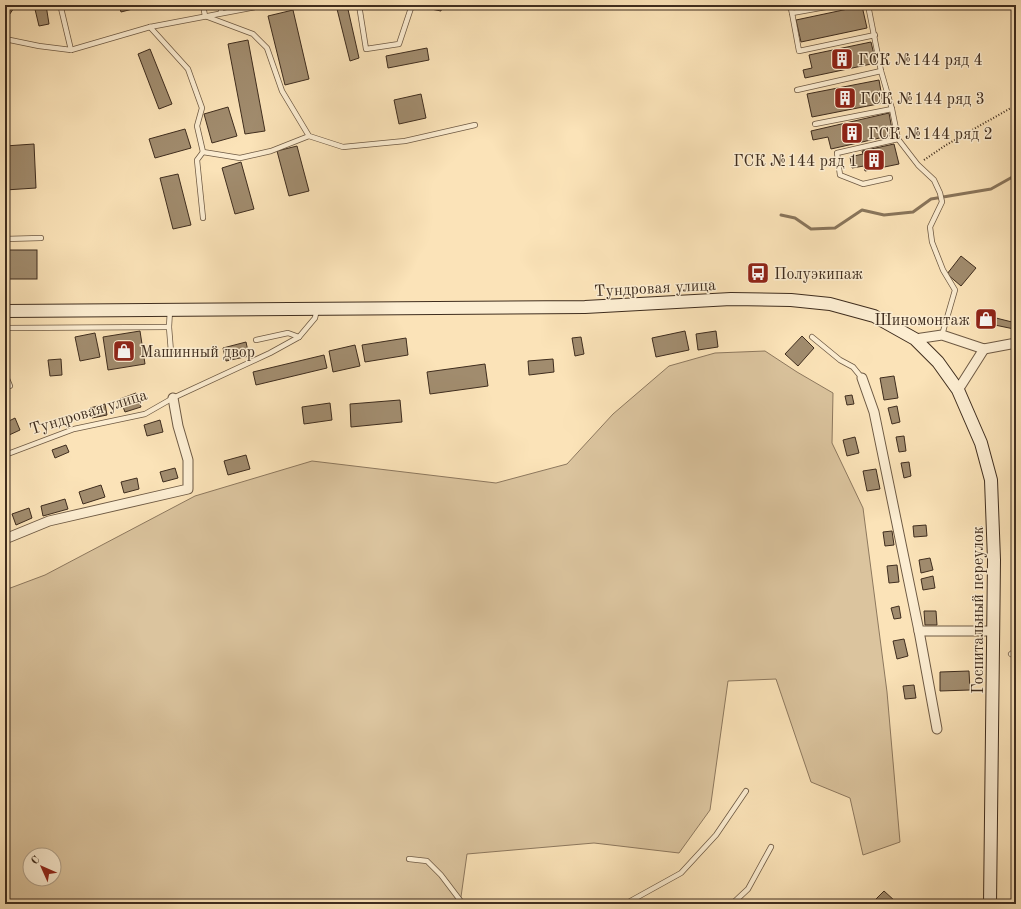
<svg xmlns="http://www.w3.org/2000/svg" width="1021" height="909" font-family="'Old Standard TT',serif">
<rect width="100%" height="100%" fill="#fbe3b8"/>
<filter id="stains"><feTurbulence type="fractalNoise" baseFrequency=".005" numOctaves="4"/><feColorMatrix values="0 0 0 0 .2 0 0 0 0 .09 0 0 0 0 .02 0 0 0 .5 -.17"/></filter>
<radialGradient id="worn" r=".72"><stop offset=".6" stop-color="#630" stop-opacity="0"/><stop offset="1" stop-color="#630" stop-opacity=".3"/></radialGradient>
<path fill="#dbc49e" stroke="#8d785e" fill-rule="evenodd" d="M765 351 797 372 833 393 832 443 863 508 887 692 900 842 863 855 850 798 811 782 776 679 728 681 710 810 679 853 594 843 467 854 460 904H5V590L45 575 195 496 312 461 496 483 567 464 613 414 669 366 715 353ZM30 855H54V879H30Z"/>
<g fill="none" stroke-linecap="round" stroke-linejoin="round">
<polyline stroke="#89755b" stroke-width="3" points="781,215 795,218 811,229 835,228 862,210 884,215 913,212 931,199 991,189 1016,175"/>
</g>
<g fill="#a18c6e" stroke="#3f2d1e">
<polygon points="5,5 16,5 5,21"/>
<polygon points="34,5 46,5 49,24 39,26"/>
<polygon points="119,5 148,5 121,12"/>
<polygon points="336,5 347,5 359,58 350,61"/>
<polygon points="421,5 442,5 441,11 421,7"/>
<polygon points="862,6 867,28 801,42 796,20"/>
<polygon points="293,10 309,79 285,85 268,16"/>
<polygon points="248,40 265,131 245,134 228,44"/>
<polygon points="871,42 876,63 805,78 803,70 812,68 809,55"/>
<polygon points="427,48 429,60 388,68 386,56"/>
<polygon points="150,49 172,104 159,109 138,54"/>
<polygon points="879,80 883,103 812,117 807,94"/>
<polygon points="421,94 426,118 399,124 394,100"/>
<polygon points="228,107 237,136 212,143 204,114"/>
<polygon points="889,113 893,135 831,149 828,137 813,140 811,131"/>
<polygon points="185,129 191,148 155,158 149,139"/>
<polygon points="34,144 36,188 5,190 5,146"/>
<polygon points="894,144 899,164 865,171 864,166 852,168 850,157 863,154 862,151"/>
<polygon points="297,146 309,191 289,196 277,151"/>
<polygon points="241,162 254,209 235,214 222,168"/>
<polygon points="178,174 191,225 173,229 160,178"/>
<rect x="5" y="250" width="32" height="29"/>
<polygon points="961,256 976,268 961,286 947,274"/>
<polygon points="983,315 992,317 990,324 981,322"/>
<polygon points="992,317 1016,323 1014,329 990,324"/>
<polygon points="140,331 145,364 108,370 103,337"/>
<polygon points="685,331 689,350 656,357 652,338"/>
<polygon points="716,331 718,347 698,350 696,334"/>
<polygon points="95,333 100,357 80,361 75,337"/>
<polygon points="802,336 814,348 798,366 785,354"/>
<polygon points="581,337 584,354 575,356 572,338"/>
<polygon points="406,338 408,355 365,362 362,345"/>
<polygon points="246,342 249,356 226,361 223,348"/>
<polygon points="355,345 360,366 333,372 329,351"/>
<polygon points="324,355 327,368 256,385 253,372"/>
<polygon points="61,359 62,375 50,376 48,360"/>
<polygon points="553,359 554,372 529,375 528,361"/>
<polygon points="485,364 488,386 430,394 427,372"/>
<polygon points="894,376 898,398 884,400 880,378"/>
<polygon points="136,393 141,407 125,412 120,399"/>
<polygon points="852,395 854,404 847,405 845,396"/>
<polygon points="400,400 402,422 351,427 350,404"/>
<polygon points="330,403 332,420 304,424 302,407"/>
<polygon points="105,404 107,415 92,418 90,408"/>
<polygon points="897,406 900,422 892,424 888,408"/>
<polygon points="15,418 20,430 7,436 5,432 5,423"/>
<polygon points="160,420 163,432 147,436 144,425"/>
<polygon points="904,436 906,451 899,452 896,437"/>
<polygon points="855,437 859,453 847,456 843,440"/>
<polygon points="66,445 69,452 55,458 52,450"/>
<polygon points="246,455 250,469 228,475 224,461"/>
<polygon points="909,462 911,476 904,478 901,463"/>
<polygon points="175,468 178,478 163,482 160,472"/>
<polygon points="876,469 880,489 867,491 863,471"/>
<polygon points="137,478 139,489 124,493 121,482"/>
<polygon points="101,485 105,497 83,504 79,492"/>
<polygon points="65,499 68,509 43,516 41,506"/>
<polygon points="29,508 32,518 16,525 12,514"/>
<polygon points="926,525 927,536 914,537 913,526"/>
<polygon points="892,531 894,545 885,546 883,532"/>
<polygon points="930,558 933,570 921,573 919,560"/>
<polygon points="897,565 899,582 889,583 887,566"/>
<polygon points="933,576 935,588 923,590 921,579"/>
<polygon points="899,606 901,618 894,619 891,608"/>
<polygon points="924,611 936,611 937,625 925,625"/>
<polygon points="904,639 908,656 897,659 893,641"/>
<polygon points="969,671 970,690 940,691 940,672"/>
<polygon points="914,685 916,698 905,699 903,686"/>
<polygon points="884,891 895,901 892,904 871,904"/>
</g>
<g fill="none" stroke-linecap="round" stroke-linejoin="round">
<g stroke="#6e5a44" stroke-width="6">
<g id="service">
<polyline points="59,5 61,8 66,5"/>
<polyline points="203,5 205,16 253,34 267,48 282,91 309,136 343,147 405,141 475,125"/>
<polyline points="221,5 221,13"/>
<polyline points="359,5 366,49 399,44 412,5"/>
<polyline points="790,5 792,13 837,5"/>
<polyline points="868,5 881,71 892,109 898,139 918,165 934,180 940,193 942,202 930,227 932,242 943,270 955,290 942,335"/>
<polyline points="61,8 71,50"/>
<polyline points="792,13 799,51 875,35"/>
<polyline points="150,27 188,69 202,108 197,126 203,152 240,158 271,151 309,136"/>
<polyline points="5,39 39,46 71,50 150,27 266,5"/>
<polyline points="797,90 881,71"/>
<polyline points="815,124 892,109"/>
<polyline points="890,178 863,184 840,175 837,153 898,139"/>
<polyline points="203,218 197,160 203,152"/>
<polyline points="5,239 41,238"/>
<polyline points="170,310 169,327 171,352"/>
<polyline points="5,328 169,327"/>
<polyline points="812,337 840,360 853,367 862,378"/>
<polyline points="256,340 288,333 299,337"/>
<polyline points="5,374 10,386"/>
<polyline points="5,455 74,429 145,414 173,398 270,353 299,337 315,318 317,309"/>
<polyline points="1011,654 1016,650"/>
<polyline points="409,859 427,861 441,875 463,904"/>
<polyline points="625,904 681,873 716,835 746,791"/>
<polyline points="732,904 748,889 771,847"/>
</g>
</g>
<g stroke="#6e5a44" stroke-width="11">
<g id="minor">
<polyline points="915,339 942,335 984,349 1016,343"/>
<polyline points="862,378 874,412 919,631 994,631"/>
<polyline points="958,390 984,349"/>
<polyline points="5,539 49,521 188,489 188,460 178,426 173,398"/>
<polyline points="919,631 937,729"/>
</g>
</g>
<g stroke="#3f2d1e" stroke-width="14">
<polyline id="secondary" points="5,311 585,307 731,299 791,300 830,304 874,316 915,339 938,362 958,390 981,443 991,480 994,560 990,904"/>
</g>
<polyline stroke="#3f2d1e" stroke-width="2" stroke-dasharray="1 2" stroke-linecap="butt" points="924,160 946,145 1016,105"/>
<use href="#service" stroke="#fcedd1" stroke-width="4.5"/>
<use href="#minor" stroke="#fcedd1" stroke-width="9"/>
<use href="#secondary" stroke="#fcedd1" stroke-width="12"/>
</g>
<defs>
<g id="building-square" transform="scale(1.15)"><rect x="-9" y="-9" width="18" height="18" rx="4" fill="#8f2418" stroke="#fcedd1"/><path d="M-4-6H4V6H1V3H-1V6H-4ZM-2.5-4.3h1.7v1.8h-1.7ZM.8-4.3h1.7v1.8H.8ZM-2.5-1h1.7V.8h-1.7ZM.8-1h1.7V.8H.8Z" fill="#fff"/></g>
<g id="bus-square" transform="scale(1.15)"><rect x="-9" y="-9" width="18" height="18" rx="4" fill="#8f2418" stroke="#fcedd1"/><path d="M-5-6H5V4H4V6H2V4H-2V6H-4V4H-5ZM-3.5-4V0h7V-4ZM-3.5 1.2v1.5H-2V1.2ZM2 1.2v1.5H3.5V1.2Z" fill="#fff"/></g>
<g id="shop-square" transform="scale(1.15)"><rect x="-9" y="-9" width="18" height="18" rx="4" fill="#8f2418" stroke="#fcedd1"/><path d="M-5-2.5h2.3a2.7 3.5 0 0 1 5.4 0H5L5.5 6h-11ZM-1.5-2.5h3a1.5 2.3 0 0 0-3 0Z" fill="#fff"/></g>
</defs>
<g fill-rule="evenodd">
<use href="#building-square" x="842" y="59"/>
<use href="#building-square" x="845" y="98"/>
<use href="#building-square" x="852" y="133"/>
<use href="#building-square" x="874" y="160"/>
<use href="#bus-square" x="758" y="273"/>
<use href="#shop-square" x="986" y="319"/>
<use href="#shop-square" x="124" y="351"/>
</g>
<g text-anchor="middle" stroke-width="3" stroke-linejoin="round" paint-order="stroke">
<g font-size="16" fill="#3f2d1e" stroke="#fcedd1" text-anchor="start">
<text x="858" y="65">ГСК №144 ряд 4</text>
<text x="860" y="104">ГСК №144 ряд 3</text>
<text x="868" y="139">ГСК №144 ряд 2</text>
<text x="858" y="166" text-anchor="end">ГСК №144 ряд 1</text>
<text x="774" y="279">Полуэкипаж</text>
<text x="970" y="325" text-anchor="end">Шиномонтаж</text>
<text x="140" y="357">Машинный двор</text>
</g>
<g font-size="16" fill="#3f2d1e" stroke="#fcedd1">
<text transform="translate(655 287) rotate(-3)" y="6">Тундровая улица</text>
<text transform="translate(88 411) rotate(-17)" y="6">Тундровая улица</text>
<text transform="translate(977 610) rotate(-90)" y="6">Госпитальный переулок</text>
</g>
</g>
<rect width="1021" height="909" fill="none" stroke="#fbe3b8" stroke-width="20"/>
<rect x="6" y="6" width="1009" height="897" fill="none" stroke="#3f2d1e" stroke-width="2"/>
<rect x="10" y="10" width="1001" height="889" fill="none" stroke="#3f2d1e"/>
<g transform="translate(42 867) rotate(315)"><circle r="19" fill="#fcedd1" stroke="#b0a089"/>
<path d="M0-3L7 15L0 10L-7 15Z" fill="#8f2418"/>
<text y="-6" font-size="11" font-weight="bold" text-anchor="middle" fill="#3f2d1e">С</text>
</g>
<rect width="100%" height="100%" filter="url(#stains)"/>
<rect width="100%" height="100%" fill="url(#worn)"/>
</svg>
